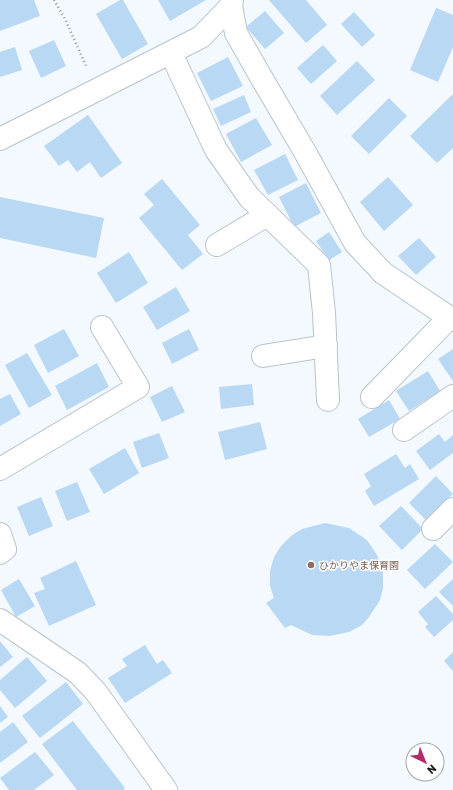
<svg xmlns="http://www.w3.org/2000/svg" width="453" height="790" font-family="Rubik,'Noto Sans JP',sans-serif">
<rect width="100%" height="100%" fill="#f3f9ff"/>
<g fill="#b8d8f4">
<polygon points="0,0 34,0 40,16 0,31"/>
<polygon points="120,0 123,0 148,44 122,59 96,14"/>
<polygon points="158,0 206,0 170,21"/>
<polygon points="269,0 306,0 327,25 306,43"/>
<polygon points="436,8 453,15 453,47 438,82 410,70"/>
<polygon points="265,11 284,33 265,49 246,27"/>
<polygon points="354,12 375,35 362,47 341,24"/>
<polygon points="54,40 66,66 41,78 29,51"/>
<polygon points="323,45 337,61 311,84 297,68"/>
<polygon points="15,47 22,70 0,77 0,52"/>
<polygon points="228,57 243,86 211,101 197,73"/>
<polygon points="357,61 375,80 337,115 320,96"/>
<polygon points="453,94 453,148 437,163 410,136"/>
<polygon points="244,95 251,112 221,126 213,109"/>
<polygon points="389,98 407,116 369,154 351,136"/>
<polygon points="88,115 122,163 101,178 90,162 77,172 68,160 59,166 44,146"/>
<polygon points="256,118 272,145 241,162 226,134"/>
<polygon points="285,154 298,180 268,195 254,170"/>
<polygon points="388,177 413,205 384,231 360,202"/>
<polygon points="162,179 200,225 188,235 203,254 182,270 139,218 154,205 144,194"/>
<polygon points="306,183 321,213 294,227 279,197"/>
<polygon points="0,197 104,218 96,258 0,238"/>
<polygon points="329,232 342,252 329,260 316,241"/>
<polygon points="419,238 436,257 416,275 398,256"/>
<polygon points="129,252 148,283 116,303 97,273"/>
<polygon points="176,287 190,311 157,330 143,307"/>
<polygon points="64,329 79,356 48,373 34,345"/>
<polygon points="189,329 199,350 172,364 162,343"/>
<polygon points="453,349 453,381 438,359"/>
<polygon points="27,353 52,395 29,408 5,365"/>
<polygon points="97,363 109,387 67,410 55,386"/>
<polygon points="428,371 440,391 409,411 396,391"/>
<polygon points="252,384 254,405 221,409 219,387"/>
<polygon points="172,386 185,412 162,422 150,397"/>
<polygon points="10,394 21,414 0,426 0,399"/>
<polygon points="389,400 400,419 369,437 358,419"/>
<polygon points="260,422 267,449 225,460 218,432"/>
<polygon points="159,433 169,458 142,468 133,442"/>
<polygon points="439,434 445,442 453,435 453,453 430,470 416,451"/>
<polygon points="125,448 139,473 104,494 89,469"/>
<polygon points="396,454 405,468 410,464 419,479 374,506 365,491 371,486 364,474"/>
<polygon points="436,476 453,494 426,520 409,503"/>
<polygon points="77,482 90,512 67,521 55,491"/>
<polygon points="41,497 53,526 29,536 17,507"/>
<polygon points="401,506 423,529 402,550 379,526"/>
<polygon points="325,523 349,528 367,540 377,555 383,571 383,588 380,600 369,617 362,625 349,632 329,636 312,635 291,625 285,628 266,603 274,598 270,586 270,571 274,557 281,546 291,536 302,529"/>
<polygon points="435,544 453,562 425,589 407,570"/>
<polygon points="76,561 96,605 49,626 34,593 45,589 40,578"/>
<polygon points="19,579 35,606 16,617 1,590"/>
<polygon points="453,579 453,606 439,592"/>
<polygon points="436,596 453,614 453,620 434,637 425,627 428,624 418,612"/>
<polygon points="0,641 13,657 0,667"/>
<polygon points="145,645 157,664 163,660 172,673 125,703 108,678 127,666 122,659"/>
<polygon points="453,652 453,671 444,661"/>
<polygon points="27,657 47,681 15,708 0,690 0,680"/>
<polygon points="66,682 83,704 40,738 22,716"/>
<polygon points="0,706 8,717 0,723"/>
<polygon points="73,721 125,788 123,790 77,790 42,744"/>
<polygon points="13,722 28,742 0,763 0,732"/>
<polygon points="35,752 54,775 34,790 9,790 0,778"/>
</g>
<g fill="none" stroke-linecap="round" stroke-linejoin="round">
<g stroke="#bac3cc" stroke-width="24">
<g id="minor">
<polyline points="232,0 231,6 236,33 261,77 305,152 355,243 383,273 453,320"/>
<polyline points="171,53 216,150 249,197 319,265 324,313 328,400"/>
<polyline points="0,139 201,37 231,6"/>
<polyline points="217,245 267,215"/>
<polyline points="263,356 326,346"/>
<polyline points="372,397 449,318"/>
<polyline points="404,430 453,396"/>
<polyline points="0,469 138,387 102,327"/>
<polyline points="433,529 453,509"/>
<polyline points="0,534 5,549 0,553"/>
<polyline points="0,620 78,673 96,692 166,790"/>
</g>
</g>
<polyline stroke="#8f9499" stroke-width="2.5" stroke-dasharray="1 3" stroke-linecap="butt" points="54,0 65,19 87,68"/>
<use href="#minor" stroke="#fff" stroke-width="22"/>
</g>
<circle fill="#8d6e63" stroke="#fff" stroke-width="1.5" cx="311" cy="565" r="4"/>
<g text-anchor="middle" stroke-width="3" stroke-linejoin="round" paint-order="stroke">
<g font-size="10" fill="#785e54" stroke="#fff" text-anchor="start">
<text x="319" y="569">ひかりやま保育園</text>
</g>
</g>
<g transform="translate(425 762) rotate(137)"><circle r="19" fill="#ffffff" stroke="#a4a6a7"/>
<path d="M0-3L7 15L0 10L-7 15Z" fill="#b22a6b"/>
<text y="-6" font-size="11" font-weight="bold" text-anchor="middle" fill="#1c2023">N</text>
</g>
</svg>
